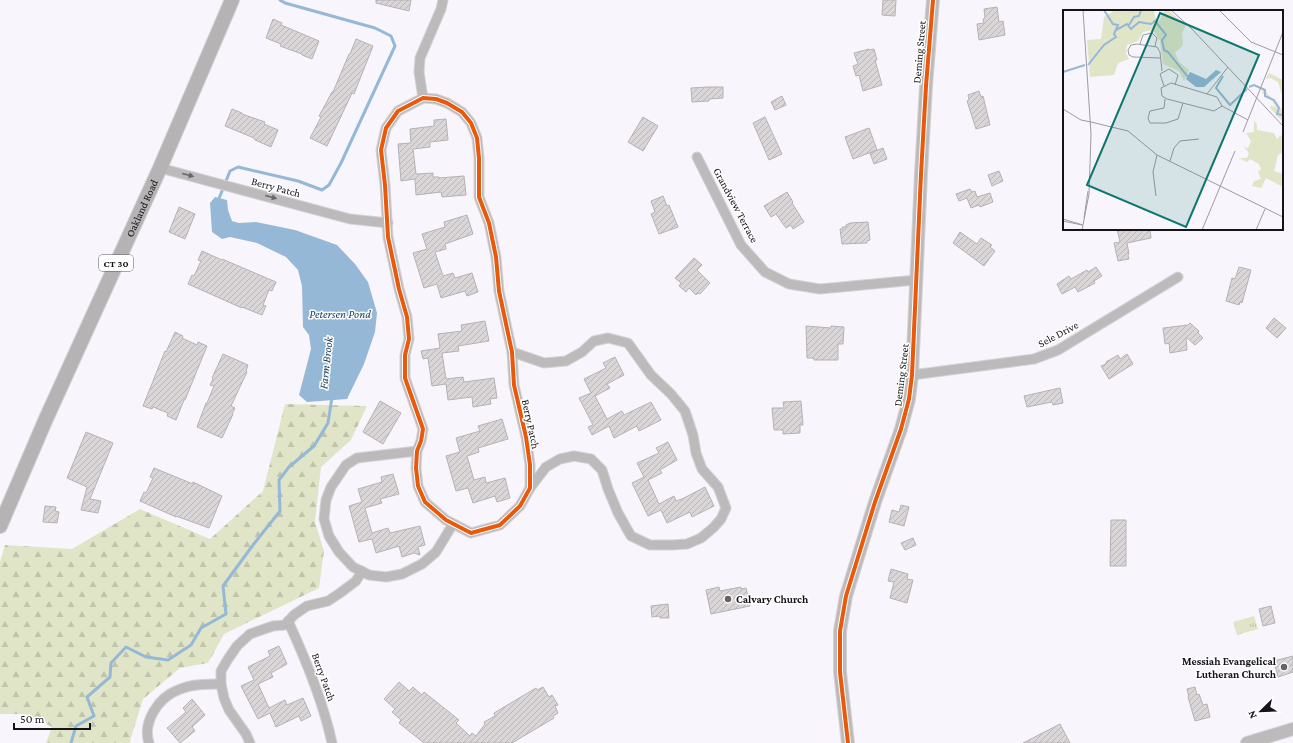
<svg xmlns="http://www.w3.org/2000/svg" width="1293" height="743" font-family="'Crimson Pro',serif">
<defs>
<pattern id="forest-firs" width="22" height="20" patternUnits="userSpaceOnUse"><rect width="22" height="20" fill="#e0e5c7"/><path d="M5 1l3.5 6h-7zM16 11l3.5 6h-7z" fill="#bfc4aa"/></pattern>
<pattern id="park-tufts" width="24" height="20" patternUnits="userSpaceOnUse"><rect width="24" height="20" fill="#e0e5c7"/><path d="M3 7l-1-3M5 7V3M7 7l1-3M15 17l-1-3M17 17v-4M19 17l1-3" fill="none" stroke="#bfc4aa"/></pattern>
<pattern id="building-hatch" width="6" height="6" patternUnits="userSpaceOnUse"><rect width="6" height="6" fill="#dad6d8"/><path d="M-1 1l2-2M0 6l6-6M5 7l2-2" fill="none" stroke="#bab7b9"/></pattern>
</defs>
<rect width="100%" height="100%" fill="#f8f5fc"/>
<polygon fill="url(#forest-firs)" points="285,404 367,406 351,440 321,467 315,522 324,551 319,588 224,634 208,663 180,668 143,699 130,741 131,743 46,743 52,727 26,714 0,714 0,562 5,545 72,549 140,509 210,539 263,491"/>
<polygon fill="url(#park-tufts)" points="1254,616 1258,629 1237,635 1233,622"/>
<polygon fill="#95b8d7" points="215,197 227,200 228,210 232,221 239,223 256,222 295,230 337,245 355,264 368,282 377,313 375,332 364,364 347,399 307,402 299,395 311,349 309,335 303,327 302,286 298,270 286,257 257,243 230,237 222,239 212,232 210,203"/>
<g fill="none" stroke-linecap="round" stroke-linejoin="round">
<g stroke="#95b8d7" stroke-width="3">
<polyline points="218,201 230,171 238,167 298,181 322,190 329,185 341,163 395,46 391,36 375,28 285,3 280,0"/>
<polyline points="71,743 76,726 94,716 87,697 110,677 111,663 126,647 146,657 168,660 191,645 201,628 226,614 223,586 253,545 280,511 279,480 289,467 314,446 328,423 332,397"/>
</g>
</g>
<g fill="url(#building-hatch)" stroke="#b6b2b4">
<polygon points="376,0 411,0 409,11 376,3"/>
<polygon points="883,0 896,0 895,16 882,15"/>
<polygon points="997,7 999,22 1003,21 1005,35 979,40 977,24 984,23 983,19 985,18 984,9"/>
<polygon points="273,19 282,23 281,25 319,41 312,59 302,55 302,54 280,46 281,44 266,38"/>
<polygon points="356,39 373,46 354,94 352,93 327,146 310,138 321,117 319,116 332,92 333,92 349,54 350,54"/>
<polygon points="869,49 869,50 874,49 877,60 875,60 882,85 863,91 859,75 856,76 853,66 858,64 854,53"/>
<polygon points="708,87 723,87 723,98 709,99 709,101 692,102 691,88"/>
<polygon points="979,91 981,97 983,96 990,125 976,129 967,101 969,100 968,95"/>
<polygon points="782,96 786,105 775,110 771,102"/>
<polygon points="232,109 242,113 242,114 265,122 264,124 278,130 271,147 255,140 254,138 225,126"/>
<polygon points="643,117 658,126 643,151 628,142"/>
<polygon points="765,117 782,154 769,160 753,123"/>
<polygon points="446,119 448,140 430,142 430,147 413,149 416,174 433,173 433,177 439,177 439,178 464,176 466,195 442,197 441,192 416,195 415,179 401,181 398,144 411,143 410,129 434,126 434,120"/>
<polygon points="869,128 877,150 853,159 845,137"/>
<polygon points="883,148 887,159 874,164 870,153"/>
<polygon points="999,171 1003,181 992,186 988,175"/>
<polygon points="970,189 972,192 975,191 977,197 990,193 993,202 980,207 979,205 971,208 967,198 959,201 956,194"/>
<polygon points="787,192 793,202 792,203 804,222 793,229 791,225 786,228 776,214 771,217 764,206"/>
<polygon points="663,196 667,206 669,205 678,227 659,234 651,214 655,212 651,201"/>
<polygon points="179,207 195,214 185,239 169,232"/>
<polygon points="467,215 473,234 445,244 446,249 435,252 443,276 453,273 455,278 472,273 478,292 467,296 465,291 441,298 437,284 424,288 413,253 427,249 422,234 445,227 444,222"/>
<polygon points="868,222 870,240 867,241 867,243 842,244 840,229 843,229 842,227 846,227 846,225 850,223"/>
<polygon points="1117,229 1150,229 1151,238 1127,243 1129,254 1128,255 1129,259 1118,261 1114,243 1120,242"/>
<polygon points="960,232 977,244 981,238 992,245 990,247 995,251 984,266 953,243"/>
<polygon points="202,251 222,260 222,259 276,282 272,291 269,290 263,305 266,306 262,315 242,307 242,308 188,284 192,275 194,276 201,261 198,260"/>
<polygon points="694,258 702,265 697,270 710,283 700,294 698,293 696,295 689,288 686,292 679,286 681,283 675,278"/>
<polygon points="1096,267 1102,276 1094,281 1095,283 1078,292 1075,287 1062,294 1057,284 1069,276 1071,279 1087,270 1088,272"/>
<polygon points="1239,267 1251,270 1242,303 1240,302 1239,305 1226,301 1232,278 1235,279"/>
<polygon points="1274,318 1286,328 1277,338 1266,328"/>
<polygon points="485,321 489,341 458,346 459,351 442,353 446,379 463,377 464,382 494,378 497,398 490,399 491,404 473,407 472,397 448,400 446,384 432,386 428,358 423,359 421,351 440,348 438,334 462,331 461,325"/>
<polygon points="1190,323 1199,331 1198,333 1203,338 1195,345 1186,337 1187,350 1170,353 1169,343 1165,344 1163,328 1188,325"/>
<polygon points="806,326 831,328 831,326 844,327 843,344 838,344 838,360 814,360 814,358 807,358"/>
<polygon points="175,332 183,336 182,338 197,345 198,342 207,346 185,400 184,400 176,420 167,416 168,413 153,407 152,409 143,406 165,351 166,352"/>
<polygon points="223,354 248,365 246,371 247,372 231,406 235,408 232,414 233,414 222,438 197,427 206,403 207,403 214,386 210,385 213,379 212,378"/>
<polygon points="1127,354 1133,364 1109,379 1101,366 1106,364 1106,362 1118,355 1120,359"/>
<polygon points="615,357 624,375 607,384 610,388 595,396 607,419 622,411 624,415 651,402 661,420 639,431 637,426 614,438 609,426 592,435 588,427 593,425 579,398 591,393 584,379 606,368 603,363"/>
<polygon points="1060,388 1063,403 1053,405 1052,402 1027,407 1024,396"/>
<polygon points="380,401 401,413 383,444 363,432"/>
<polygon points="801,401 803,425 800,425 800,433 783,434 783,430 774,430 772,408 784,408 783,402"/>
<polygon points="502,419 508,439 478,448 479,452 467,456 474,480 485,477 486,483 505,478 510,498 497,502 495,496 473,503 468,488 456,491 446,456 460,452 456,438 480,431 478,426"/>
<polygon points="86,432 113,443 90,499 101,501 98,513 81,510 87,487 67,478"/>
<polygon points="668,442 677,460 660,470 662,473 648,480 659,504 674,496 676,501 682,499 705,487 714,506 692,517 690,512 667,523 661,510 648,516 632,483 644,477 637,463 659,453 656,448"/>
<polygon points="154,468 193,484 193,482 222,496 209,528 176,516 176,517 140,501 144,492 146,493 153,478 150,477"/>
<polygon points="393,474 399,494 380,499 382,503 365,508 372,533 388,528 390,533 420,526 425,545 418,547 420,555 414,553 402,557 399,546 376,553 372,539 359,542 349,506 362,502 358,489 382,482 381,477"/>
<polygon points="901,505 909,507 904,526 889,522 892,510 899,512"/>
<polygon points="45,506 56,507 55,511 59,512 57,523 43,522"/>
<polygon points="1111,520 1126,520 1126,566 1110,566"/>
<polygon points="913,538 916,545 905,550 901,543"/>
<polygon points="891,569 908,574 907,579 913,580 907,603 890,598 894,582 888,581"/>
<polygon points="719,587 720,591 741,587 741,589 746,588 750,606 711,614 706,590"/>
<polygon points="668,604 669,618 660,618 660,616 652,617 651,606"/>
<polygon points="1271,606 1275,623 1263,626 1259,609"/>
<polygon points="279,646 287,664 271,673 273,677 258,684 269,708 285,700 287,705 303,698 311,716 301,721 299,716 276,727 270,713 258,719 241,686 254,680 248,667 270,656 268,651"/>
<polygon points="1293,656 1293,672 1278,677 1274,661"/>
<polygon points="399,682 409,691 413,687 422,695 424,692 459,720 456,723 470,736 472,733 476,736 485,724 484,722 495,716 494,713 536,688 537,690 543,687 549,697 552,695 558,705 555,706 558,713 553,716 554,718 512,743 424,743 399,723 401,720 392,712 395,709 384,699"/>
<polygon points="1195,687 1197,695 1199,694 1203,705 1207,704 1210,717 1195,721 1188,697 1189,697 1187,689"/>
<polygon points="192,699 205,715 192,727 195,731 180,743 167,728 186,712 183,708"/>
<polygon points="1060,724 1070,743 1023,743"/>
</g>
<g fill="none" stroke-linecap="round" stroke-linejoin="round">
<g stroke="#d4d2d7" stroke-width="11">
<g id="street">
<polygon points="423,98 436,99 447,103 462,112 471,123 477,138 479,158 479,197 489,223 496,257 499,291 512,352 514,385 526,437 530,465 530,488 520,506 500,525 471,533 446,520 425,502 418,486 416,468 417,451 421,441 423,429 405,378 405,355 409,339 407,317 399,289 388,237 385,185 381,150 386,128 398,111"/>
<polyline points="423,98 419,72 420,58 441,9 443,0"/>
<polyline points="697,157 741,245 765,272 789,284 820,289 916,280"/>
<polyline points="160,168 350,219 388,223"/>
<polyline points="512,352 544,363 566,361 582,352 594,341 608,338 628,343 651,375 671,394 685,411 693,435 696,453 702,469 718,487 726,508 721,519 713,528 701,538 687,544 672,545 650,545 631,536 618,513 608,489 602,470 591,459 574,456 560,459 546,467 530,488"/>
<polyline points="912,375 1034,359 1058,350 1178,277"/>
<polyline points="417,451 357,458 346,465 331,487 326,500 324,519 329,536 339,552 353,567 369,575 386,577 402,574 422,564 436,552 453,524"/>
<path d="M288 621C306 660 323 701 332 743"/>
<path d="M149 743C142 722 159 697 178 690 191 684 207 684 221 684"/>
<polyline points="250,743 246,734 229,710 224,698 221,684 221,671 228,659 237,646 250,634 273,626 285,625 294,615 307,606 328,601 340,593 356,581 362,571"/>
</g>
</g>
<g stroke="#d4d2d7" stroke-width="14">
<g id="secondary">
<polyline points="848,743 840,672 840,631 846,596 875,502 901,429 909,399 912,375 921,174 926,86 933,0"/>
<polyline points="1247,743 1293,729"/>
</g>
</g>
<g stroke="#d4d2d7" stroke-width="16">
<g id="primary">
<path id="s1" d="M0 526 45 421 160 168 232 0"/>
</g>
</g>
<use href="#street" stroke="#bcbabb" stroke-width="9"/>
<use href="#secondary" stroke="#bcbabb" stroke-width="12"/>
<use href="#primary" stroke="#b5b3b3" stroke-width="14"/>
<g stroke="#fff" stroke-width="6">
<g id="cycleway">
<polygon points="423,98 436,99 447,103 462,112 471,123 477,138 479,158 479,197 489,223 496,257 499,291 512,352 514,385 526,437 530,465 530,488 520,506 500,525 471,533 446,520 425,502 418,486 416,468 417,451 421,441 423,429 405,378 405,355 409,339 407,317 399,289 388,237 385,185 381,150 386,128 398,111"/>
<polyline points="848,743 840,672 840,631 846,596 875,502 901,429 909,399 912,375 921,174 926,86 933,0"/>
</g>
</g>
<use href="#cycleway" stroke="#e8590c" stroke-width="4"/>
</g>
<defs><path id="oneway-solid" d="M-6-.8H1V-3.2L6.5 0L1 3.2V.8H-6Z"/></defs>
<g fill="#68666a">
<use href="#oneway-solid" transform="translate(188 175) rotate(15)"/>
<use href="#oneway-solid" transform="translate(271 197) rotate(15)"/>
</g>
<g fill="#646268" stroke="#fff" stroke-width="1.5">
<circle cx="728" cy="599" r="4"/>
<circle cx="1284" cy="667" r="4"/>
</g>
<g text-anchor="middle" stroke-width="3" stroke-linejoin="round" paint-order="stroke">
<rect fill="#fff" stroke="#5b5a5d" stroke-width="1" x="99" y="255" width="34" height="16" rx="3"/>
<g font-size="10" font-weight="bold" fill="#151318">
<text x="116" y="267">CT 30</text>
</g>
<g font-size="11" fill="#151318" stroke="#fff">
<text transform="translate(919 52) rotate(-85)" y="4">Deming Street</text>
<text transform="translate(276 187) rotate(15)" y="4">Berry Patch</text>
<text transform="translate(736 205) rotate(62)" y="4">Grandview Terrace</text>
<text dy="4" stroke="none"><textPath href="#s1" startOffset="348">Oakland Road</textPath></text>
<text transform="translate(1058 334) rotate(-28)" y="4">Sele Drive</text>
<text transform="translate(901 375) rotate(-83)" y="4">Deming Street</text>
<text transform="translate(531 424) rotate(78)" y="4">Berry Patch</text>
<text transform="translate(324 677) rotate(70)" y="4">Berry Patch</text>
</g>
<g font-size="11" font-weight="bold" fill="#151318" stroke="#fff" text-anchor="start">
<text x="736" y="603">Calvary Church</text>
<text x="1276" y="665" text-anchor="end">Messiah Evangelical<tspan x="1276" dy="13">Lutheran Church</tspan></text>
</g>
<g font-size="12" font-style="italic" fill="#113955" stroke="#fff">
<text x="340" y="318">Petersen Pond</text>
<text transform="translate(326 363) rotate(-84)" y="4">Farm Brook</text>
</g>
</g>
<g transform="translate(1063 10)">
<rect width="220" height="220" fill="#f8f5fc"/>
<path d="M52 0H91L92 7 96 11 102 0H105L123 15 119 23 120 35 112 43 116 52 126 60 121 71 116 61 100 54 97 31 90 20 80 22 75 31 64 35 63 43 66 49 55 53 51 65 27 67 24 30 38 29 41 7ZM206 63 220 70V88L215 72 207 68 203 69ZM200 78 217 99 220 97V112L207 98 208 95 214 98 205 86 199 83ZM191 110 194 115V120L211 123 214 129 218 125 220 129V142L215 145 211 161 220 164V177L203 168 198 178 189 176 191 171 198 169 195 162 198 159 196 154 187 149 184 152 176 148H184L186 143 181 137 185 138 188 131 183 123 191 122Z" fill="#e0e5c7"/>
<path d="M153 60 158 62 141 77H133L123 69 127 62 143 69Z" fill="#95b8d7"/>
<path fill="none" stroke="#95b8d7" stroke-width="2" d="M66 15 71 7 76 6 78 0M53 20 64 14 68 19 76 12 88 14 92 11 103 25 99 30 101 40 105 42 125 67M25 55 41 35 53 27 51 24 55 15 50 14 41 0M0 62 22 55M160 66 153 78 167 95 184 79M186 77 191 75 202 80V86L211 90 216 98 214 104 220 105"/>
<path fill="none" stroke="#9d9ba1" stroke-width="1" d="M108 0 128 18 220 116M156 0 188 32 220 45M77 34 80 25 89 23 94 28 92 36M97 48 70 47 66 45 65 40 68 35 74 34 94 37 97 42 99 61M101 76 97 64 106 59 115 65 112 75M144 84 165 57M102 89 101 98 87 101 85 108 87 113H103L115 109 120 93M159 96 151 101 104 89 99 86 98 78 108 73 154 87 159 96 185 110M0 99 18 110 28 112M28 112 65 121 94 145 220 207M180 122 220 22M107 151 111 138 117 131 136 129M93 186 90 162 94 145M21 208 25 181M0 209 20 215M0 211 19 215M19 220 26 184 28 124 20 0M139 220 172 141M193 220 202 199"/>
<path fill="#0f766e" fill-opacity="0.15" stroke="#0f766e" stroke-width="2" d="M97 3 196 45 123 217 24 175Z"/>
<rect width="220" height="220" fill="none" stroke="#151318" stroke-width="2"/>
</g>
<g transform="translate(1261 711) rotate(247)" stroke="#ffffff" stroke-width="3" paint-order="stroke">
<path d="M0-3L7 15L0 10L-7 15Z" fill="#151318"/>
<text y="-6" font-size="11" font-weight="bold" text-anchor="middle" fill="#151318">N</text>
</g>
<path d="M14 723v6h76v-6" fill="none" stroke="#151318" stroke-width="2"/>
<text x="20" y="723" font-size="12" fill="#151318" stroke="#ffffff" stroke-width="3" paint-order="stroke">50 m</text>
</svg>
